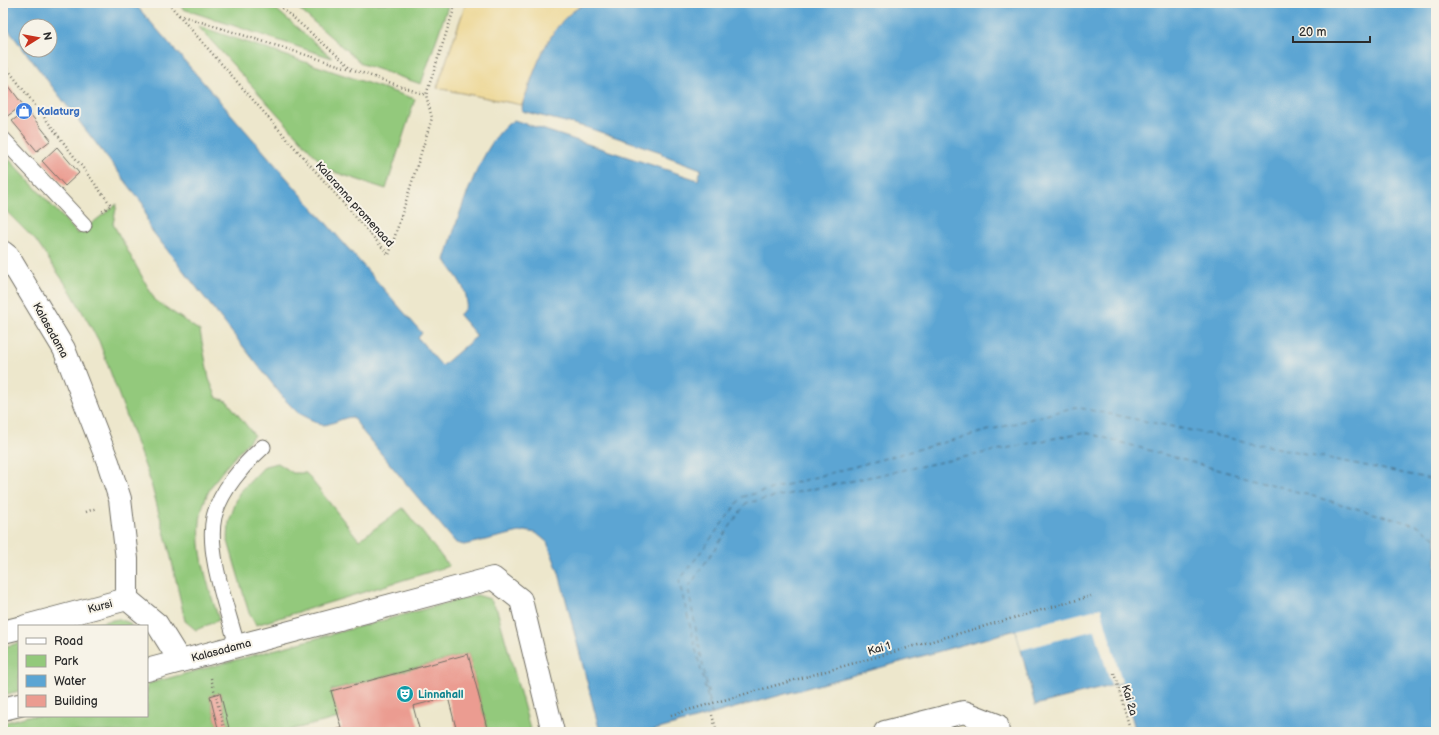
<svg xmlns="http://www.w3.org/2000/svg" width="1439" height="735" font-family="'Balsamiq Sans',sans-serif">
<rect width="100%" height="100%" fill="#f7f3e8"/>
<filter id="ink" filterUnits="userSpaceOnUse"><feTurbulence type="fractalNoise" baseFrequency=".025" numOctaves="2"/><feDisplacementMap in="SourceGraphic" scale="8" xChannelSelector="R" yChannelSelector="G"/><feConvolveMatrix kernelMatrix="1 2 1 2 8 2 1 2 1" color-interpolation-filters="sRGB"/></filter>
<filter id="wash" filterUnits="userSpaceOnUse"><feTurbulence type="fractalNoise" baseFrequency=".012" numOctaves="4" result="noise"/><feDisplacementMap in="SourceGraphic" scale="16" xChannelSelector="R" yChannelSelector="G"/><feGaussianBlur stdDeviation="0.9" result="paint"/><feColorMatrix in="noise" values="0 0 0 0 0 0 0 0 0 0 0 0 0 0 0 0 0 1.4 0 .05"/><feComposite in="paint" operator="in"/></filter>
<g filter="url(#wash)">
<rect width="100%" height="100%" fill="#ede7cc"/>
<g fill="#93c97b" stroke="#5f7a53">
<polygon points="178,3 269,3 332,58 183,9"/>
<polygon points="292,3 449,3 421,84 362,64"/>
<polygon points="198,26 415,99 386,189 328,170"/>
<path d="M5 155 78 234 117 204 113 224 155 300 200 331 209 379 217 398 227 401 254 435C241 451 222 469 211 487 187 528 206 578 219 620L196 630 185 621 170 553 150 480 99 341 71 292 36 241 3 208V157Z"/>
<polygon points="278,463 293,473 306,473 359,540 403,508 449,566 256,625 249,613 228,541 229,522 239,493 265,466"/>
<polygon points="477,595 490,599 497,610 531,732 488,732 468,654 331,690 339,718 282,732 230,732 220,693 210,696 219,732 3,732 3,723 28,716 147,716 147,684"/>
<polygon points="118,619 128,622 132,626 84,626"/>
<polygon points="19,643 19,691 3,695 3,647"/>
</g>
<path fill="#eeda9e" stroke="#8c8264" d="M466 3H588C553 15 533 72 522 105L437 88Z"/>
<path fill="#5ca5d3" stroke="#44687f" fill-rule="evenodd" d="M3 3H134L422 333 418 338 442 366 477 336 459 315C479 299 454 275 445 260 456 223 481 139 514 120L698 180 701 169 663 155 661 152 585 127 522 111C522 101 527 94 530 85 539 55 557 14 588 3H1436V732H1136L1122 683 1035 705 1016 630 648 732H600L559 573 547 542 536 533 524 531 464 545 456 543 363 432 353 417C342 417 333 425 321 425L297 412 286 401 149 227 143 204 3 23ZM26 26H50V50H26Z"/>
<polygon fill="#ede7cc" points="1101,608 1122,682 1111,685 1095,630 1021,650 1016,630"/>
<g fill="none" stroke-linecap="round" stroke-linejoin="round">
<g stroke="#3c5666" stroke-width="1" stroke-dasharray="5 4" stroke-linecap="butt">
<polyline points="710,702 688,588 746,503 1084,432 1419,526 1436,538"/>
<polyline points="712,715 679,581 742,497 1075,407 1436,480"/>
</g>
</g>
<g id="blocks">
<g fill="#eb9c91">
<polygon points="3,78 23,105 6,117 3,112"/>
<polygon points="27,110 51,140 37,151 12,121"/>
<polygon points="57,147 79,173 65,186 42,161"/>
<polygon points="468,654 488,732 457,732 448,697 413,706 420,732 329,732 342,728 331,691"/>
<polygon points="220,693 230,732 219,732 210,696"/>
</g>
</g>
</g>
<g filter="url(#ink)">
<use href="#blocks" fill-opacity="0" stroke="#6f6d63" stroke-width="1"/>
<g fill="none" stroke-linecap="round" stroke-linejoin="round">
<g stroke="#6f6d63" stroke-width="17">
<g id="lane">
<polyline points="3,139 84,225"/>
<path d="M237 646C228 610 206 553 214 517 220 491 244 464 263 447"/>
</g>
</g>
<g stroke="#6f6d63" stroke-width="24">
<g id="street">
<polyline points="3,252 8,256 64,349 108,462 120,499 127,559 127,599"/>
<polyline points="127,599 157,624 180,661"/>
<polyline points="26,626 127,599"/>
<polyline points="3,632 19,628"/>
<polyline points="147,670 493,578 521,600 553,732"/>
<polyline points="3,709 19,705"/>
<polyline points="885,732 964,712 997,725 998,732"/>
</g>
</g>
<g stroke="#6f6d63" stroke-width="2.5" stroke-dasharray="1 3" stroke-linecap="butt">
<polyline points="168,3 389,255 432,118 426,95 456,3"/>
<polyline points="276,3 354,70 426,95"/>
<polyline points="179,15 354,70"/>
<polyline points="3,63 111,205 100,213"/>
<polyline points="86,512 97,508"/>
<polyline points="1114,673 1131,732"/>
<polyline points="211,678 225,732"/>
<polyline points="671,715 1091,596"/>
<polyline points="712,715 717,732"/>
</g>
<use href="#lane" stroke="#fff" stroke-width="15"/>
<use href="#street" stroke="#fff" stroke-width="22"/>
</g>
</g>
<defs>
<g id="shop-disc" transform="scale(0.9)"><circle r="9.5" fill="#3f7fe0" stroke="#f7f3e8"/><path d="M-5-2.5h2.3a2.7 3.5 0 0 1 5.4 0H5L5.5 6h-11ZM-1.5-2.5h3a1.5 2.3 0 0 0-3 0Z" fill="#fff"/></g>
<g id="theatre-disc" transform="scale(0.9)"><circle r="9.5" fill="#0f9aa8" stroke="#f7f3e8"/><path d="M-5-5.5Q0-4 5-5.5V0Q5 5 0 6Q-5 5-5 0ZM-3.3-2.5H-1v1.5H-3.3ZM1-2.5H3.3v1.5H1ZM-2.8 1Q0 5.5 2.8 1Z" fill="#fff"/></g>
</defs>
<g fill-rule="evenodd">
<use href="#shop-disc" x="24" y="111"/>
<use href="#theatre-disc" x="405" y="694"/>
</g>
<g text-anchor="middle" stroke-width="4" stroke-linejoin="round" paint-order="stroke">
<g font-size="11" font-weight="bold" fill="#366cbe" stroke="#f7f3e8" text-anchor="start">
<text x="37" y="115">Kalaturg</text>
</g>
<g font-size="11" fill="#2b2b2b" stroke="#f7f3e8">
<text transform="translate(355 204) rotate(48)" y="4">Kalaranna promenaad</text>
<text transform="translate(51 330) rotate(61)" y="4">Kalasadama</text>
<text transform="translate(100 606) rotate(-15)" y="4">Kursi</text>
<text transform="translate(879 648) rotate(-16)" y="4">Kai 1</text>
<text transform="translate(221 650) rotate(-15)" y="4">Kalasadama</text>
<text transform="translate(1130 700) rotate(74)" y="4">Kai 2a</text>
</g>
<g font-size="11" font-weight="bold" fill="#0d838f" stroke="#f7f3e8" text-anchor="start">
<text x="418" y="698">Linnahall</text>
</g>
</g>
<rect width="1439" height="735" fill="none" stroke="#f7f3e8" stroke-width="16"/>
<rect x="18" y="625" width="130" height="92" fill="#f7f3e8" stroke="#a5a39c"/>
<rect x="26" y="638" width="20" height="6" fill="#ffffff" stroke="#a5a39c"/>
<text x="54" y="645" font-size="12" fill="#2b2b2b">Road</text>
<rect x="26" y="655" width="20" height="12" fill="#93c97b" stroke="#a5a39c"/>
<text x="54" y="665" font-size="12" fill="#2b2b2b">Park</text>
<rect x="26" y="675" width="20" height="12" fill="#5ca5d3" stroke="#a5a39c"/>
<text x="54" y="685" font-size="12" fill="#2b2b2b">Water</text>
<rect x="26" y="695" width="20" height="12" fill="#eb9c91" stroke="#a5a39c"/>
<text x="54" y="705" font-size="12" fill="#2b2b2b">Building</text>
<g transform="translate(38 38) rotate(79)"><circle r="19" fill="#f7f3e8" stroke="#a5a39c"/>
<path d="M0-3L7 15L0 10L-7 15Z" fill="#c8321e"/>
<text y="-6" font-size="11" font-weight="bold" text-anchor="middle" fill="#2b2b2b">N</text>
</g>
<path d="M1293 36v6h77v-6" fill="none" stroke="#2b2b2b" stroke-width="2"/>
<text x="1299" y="36" font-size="12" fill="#2b2b2b" stroke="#f7f3e8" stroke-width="3" paint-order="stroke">20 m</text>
</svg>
